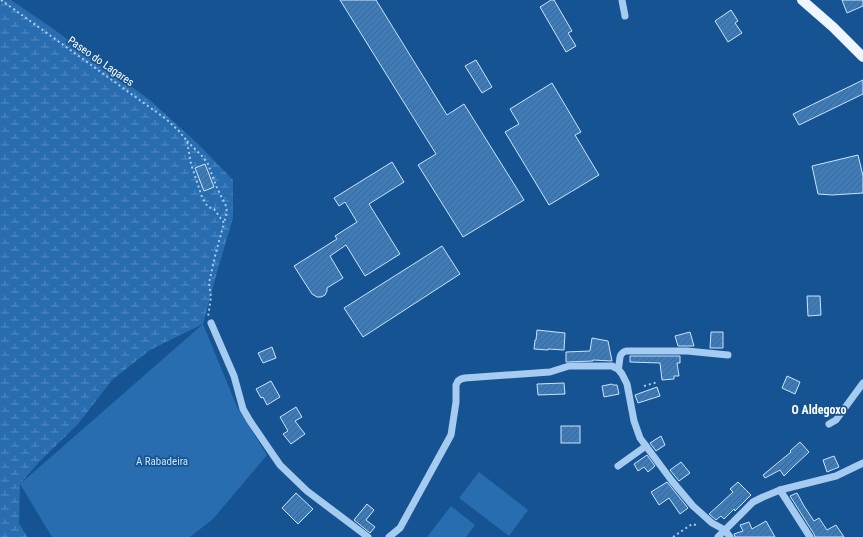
<svg xmlns="http://www.w3.org/2000/svg" width="863" height="537" font-family="'Roboto Condensed',sans-serif">
<defs>
<pattern id="wetland-marsh" width="20" height="14" patternUnits="userSpaceOnUse"><rect width="20" height="14" fill="#286db0"/><path d="M1 5h8M5 5V1M11 12h8M15 12V8" fill="none" stroke="#538ac0"/></pattern>
<pattern id="building-hatch" width="6" height="6" patternUnits="userSpaceOnUse"><rect width="6" height="6" fill="#3e7cb9"/><path d="M-1 1l2-2M0 6l6-6M5 7l2-2" fill="none" stroke="#468"/></pattern>
</defs>
<rect width="100%" height="100%" fill="#165392"/>
<g fill="#286db0">
<polygon points="203,324 237,407 267,455 213,519 190,537 52,537 20,484"/>
<polygon points="479,472 528,510 509,536 459,498"/>
<polygon points="451,506 475,525 466,537 427,537"/>
</g>
<polygon fill="url(#wetland-marsh)" points="0,0 11,0 52,28 151,101 199,145 233,180 233,218 217,272 203,324 150,350 112,380 78,424 39,462 20,484 19,523 27,537 0,537"/>
<g fill="url(#building-hatch)" stroke="#cbe4fc">
<polygon points="340,0 376,0 447,115 464,104 524,200 463,237 418,165 436,154"/>
<polygon points="551,0 554,0 572,31 568,33 576,46 566,52 540,7"/>
<polygon points="842,0 863,0 863,6 847,13"/>
<polygon points="731,10 738,21 735,23 742,33 728,42 715,21"/>
<polygon points="476,60 492,87 482,93 465,66"/>
<polygon points="863,80 863,94 799,125 793,114"/>
<polygon points="552,83 581,132 575,135 599,175 549,205 505,132 519,124 510,109"/>
<polygon points="858,155 863,176 863,193 832,195 818,194 812,166"/>
<polygon points="392,162 404,182 369,204 400,254 365,276 346,245 330,256 343,278 327,288 327,291 325,295 321,297 317,297 312,294 294,266 337,239 335,236 357,222 345,202 339,206 334,198"/>
<polygon points="205,164 214,187 204,191 195,168"/>
<polygon points="442,246 460,274 363,337 344,308"/>
<polygon points="807,296 820,296 821,315 808,316"/>
<polygon points="537,330 565,333 564,350 548,349 548,350 534,349 535,340 536,340"/>
<polygon points="690,332 694,346 678,346 675,336"/>
<polygon points="711,332 723,332 723,348 710,348"/>
<polygon points="592,338 608,341 612,361 593,360 593,361 566,362 566,352 590,351"/>
<polygon points="272,347 276,358 263,363 258,353"/>
<polygon points="630,356 680,356 680,363 677,363 679,376 674,376 674,379 662,380 660,363 630,362"/>
<polygon points="787,376 800,382 795,394 782,388"/>
<polygon points="271,381 280,397 267,405 263,397 261,398 256,389"/>
<polygon points="564,383 565,394 538,395 537,384"/>
<polygon points="612,384 613,385 617,385 619,394 604,397 602,386"/>
<polygon points="657,387 660,396 638,403 635,395"/>
<polygon points="296,407 302,417 295,421 305,434 291,444 283,434 288,431 280,417"/>
<rect x="561" y="426" width="19" height="17"/>
<polygon points="661,436 665,445 656,451 650,443"/>
<polygon points="800,442 809,452 793,467 784,476 780,470 765,478 763,475 791,452 790,451"/>
<polygon points="647,455 655,466 648,472 644,467 638,471 634,464"/>
<polygon points="834,456 839,467 827,472 823,460"/>
<polygon points="681,462 690,473 679,481 670,470"/>
<polygon points="667,482 688,508 680,514 669,498 659,505 651,492"/>
<polygon points="738,482 751,495 735,511 734,509 724,519 721,516 716,520 715,519 709,514 720,504 733,492 730,489"/>
<polygon points="296,493 313,509 298,524 282,508"/>
<polygon points="797,493 804,506 814,521 819,518 827,530 836,525 844,537 815,537 814,534 790,496"/>
<polygon points="367,504 374,510 366,520 375,527 370,533 354,520"/>
<polygon points="766,521 775,537 735,537 734,534 743,531 740,525 749,522 752,529"/>
</g>
<g fill="none" stroke-linecap="round" stroke-linejoin="round">
<g stroke="#a5cbf0" stroke-width="2" stroke-dasharray="2 3" stroke-linecap="butt">
<polyline points="1,0 166,119 178,130 187,141 191,164 202,197 206,204 208,207 214,209 224,223 215,256 209,283 211,297 208,317"/>
<polyline points="187,141 202,156 208,164 217,188 226,206 227,212 224,223"/>
<polyline points="644,386 658,382"/>
<polyline points="673,537 692,524 696,525"/>
</g>
<g stroke="#a5cbf0" stroke-width="7">
<polyline points="622,0 625,16"/>
<polyline points="211,323 234,376 243,409 250,421 280,465 307,491 368,537"/>
<path d="M618 369C621 362 617 354 626 351H687L728 355"/>
<polyline points="829,424 836,420 863,383"/>
<polyline points="618,466 646,446"/>
<polyline points="780,490 810,537"/>
<polyline points="389,537 400,528 451,435 456,402 456,385 458,381 461,379 465,378 550,372 569,366 612,366 618,369 622,374 627,384 634,421 640,438 672,481 693,506 712,523 725,530 730,537"/>
<polyline points="718,537 753,502 763,497 780,490 836,476 863,463"/>
</g>
<polyline stroke="#eef5ff" stroke-width="10" points="802,0 833,27 863,57"/>
</g>
<g text-anchor="middle" stroke-width="3.5" stroke-linejoin="round" paint-order="stroke">
<g font-size="11" fill="#fff" stroke="#165392">
<text transform="translate(101 61) rotate(35)" y="4">Paseo do Lagares</text>
</g>
<g font-size="11" fill="#cbe4fc" stroke="#165392">
<text x="162" y="465">A Rabadeira</text>
</g>
<g font-size="12" font-weight="bold" fill="#fff" stroke="#165392">
<text x="819" y="414">O Aldegoxo</text>
</g>
</g>
</svg>
